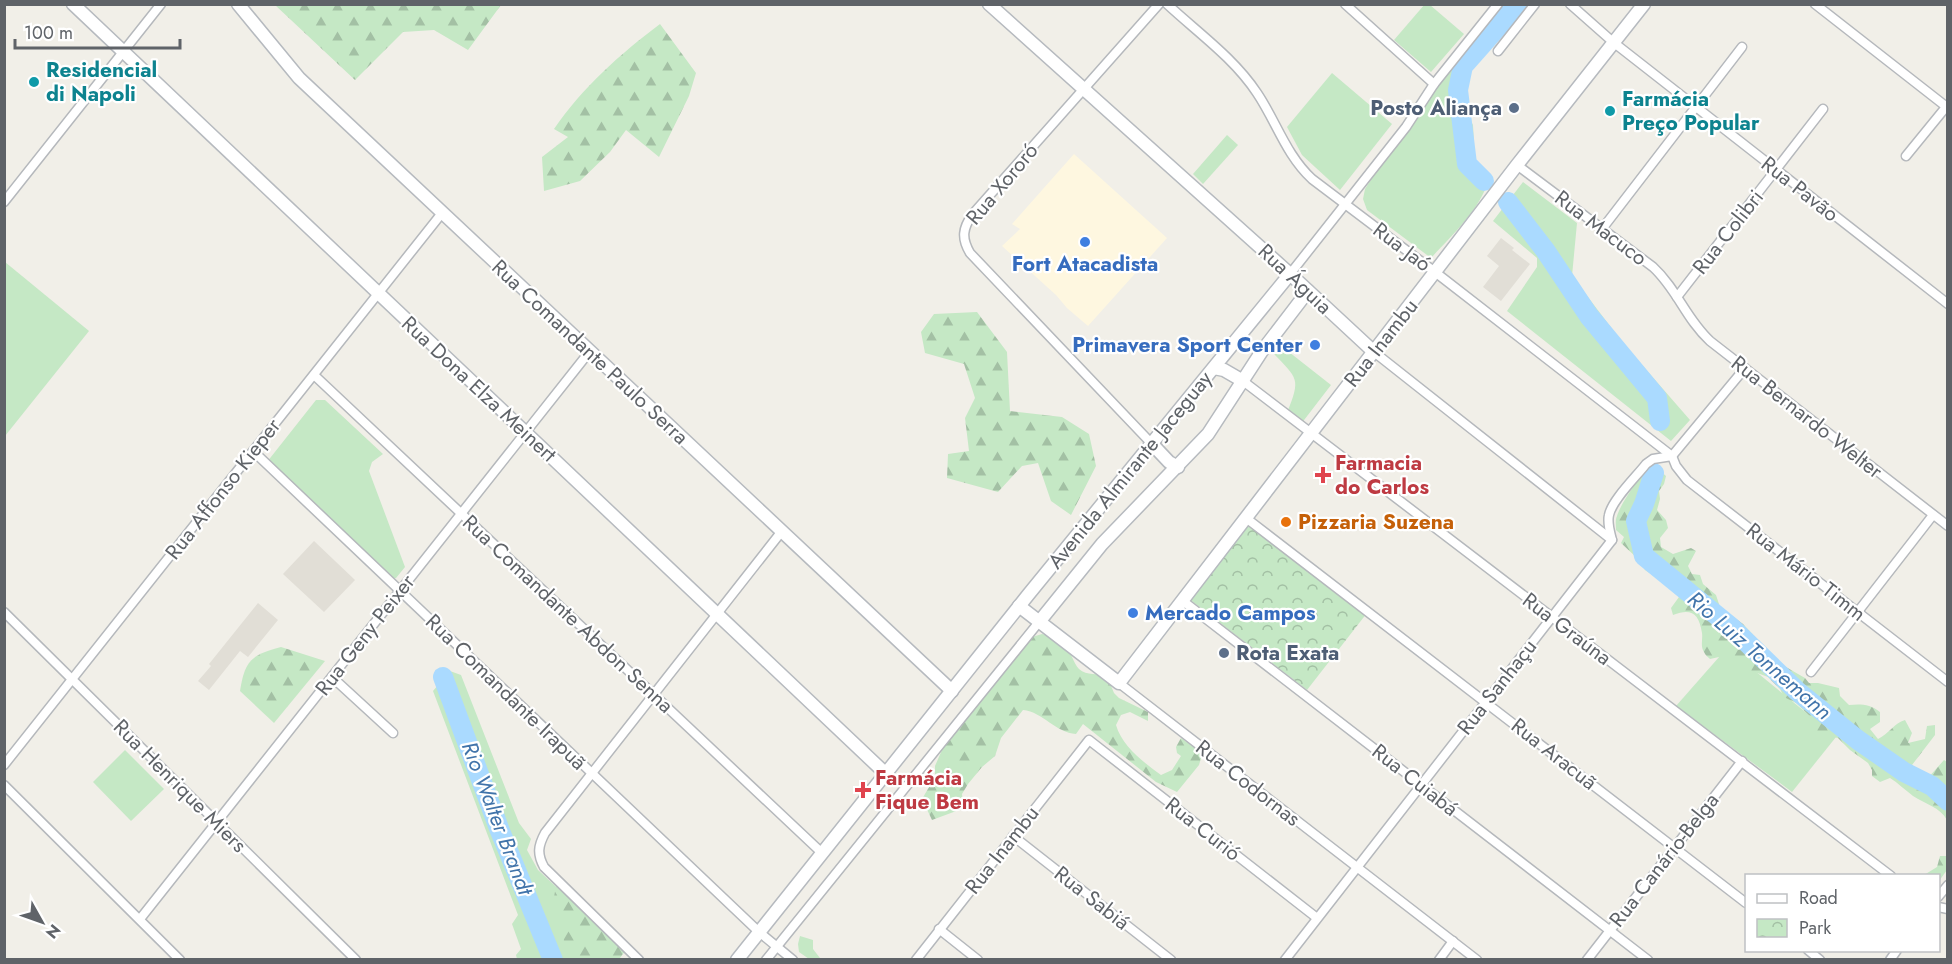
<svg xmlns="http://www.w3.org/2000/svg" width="1952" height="964" font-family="Jost,sans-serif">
<defs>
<pattern id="forest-firs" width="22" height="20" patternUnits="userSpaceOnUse" patternTransform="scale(1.5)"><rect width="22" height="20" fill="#c5e8c5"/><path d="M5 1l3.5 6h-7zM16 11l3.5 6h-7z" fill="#a3c0a4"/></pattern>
<pattern id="park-crowns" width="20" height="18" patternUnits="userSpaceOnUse" patternTransform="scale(1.5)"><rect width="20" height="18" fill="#c5e8c5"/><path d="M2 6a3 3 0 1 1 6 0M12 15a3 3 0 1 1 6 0" fill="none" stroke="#a3c0a4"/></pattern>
</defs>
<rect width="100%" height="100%" fill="#f1efe8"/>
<polygon fill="#fef7e0" points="1074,154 1167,238 1088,326 1067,308 1056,295 1002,246 1020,229 1012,224"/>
<g fill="#e1ded6">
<polygon points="1501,238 1514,248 1512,250 1530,264 1501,301 1483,287 1499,266 1487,256"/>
<polygon points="314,541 355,580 324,612 283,574"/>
<polygon points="258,603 278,620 248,657 240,651 209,690 198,681 211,666 209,664"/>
</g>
<g fill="#c5e8c5">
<polygon points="1425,4 1430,5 1464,34 1431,72 1394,40"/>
<path d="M1504 5H1521L1468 64 1462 81 1465 110 1473 125 1474 144 1472 152 1478 164 1489 179C1480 210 1452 235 1431 258L1367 210 1363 199 1365 189 1379 167 1406 133 1471 38Z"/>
<polygon points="1332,73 1392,124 1340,190 1302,155 1287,127"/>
<polygon points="1227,135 1238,145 1203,184 1193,174"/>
<polygon points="1523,182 1577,223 1572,276 1622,342 1690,420 1671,441 1507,311 1537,267 1537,258 1493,221"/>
<polygon points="5,262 89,331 5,436"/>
<path d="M1275 341 1331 385 1301 424 1287 413C1301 378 1298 379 1273 353Z"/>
<polygon points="316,400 325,400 383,454 372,462 369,471 405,567 396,578 387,580 267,462"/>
<polygon points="1727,648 1836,737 1792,792 1676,706"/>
<polygon points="450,671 461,675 519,823 531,839 527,850 538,870 625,951 619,959 517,959 516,955 521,949 512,924 518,915 433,691"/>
<polygon points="125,750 164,789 131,821 93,782"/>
<polygon points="800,936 813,940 813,949 820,958 819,959 809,959 799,952 798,944"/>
</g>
<g fill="url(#forest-firs)" fill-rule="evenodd">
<polygon points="275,5 501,5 468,50 434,30 403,32 355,80"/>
<path d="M660 24 696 73 689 96 659 157 626 130 610 152 580 181 544 191 542 157 568 137 554 129C582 88 620 54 660 24Z"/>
<polygon points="977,312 1007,352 1010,411 1062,417 1089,434 1096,466 1071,515 1051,501 1038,463 1022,466 998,492 947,478 948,454 969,451 965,418 975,398 964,364 925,353 921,332 934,314"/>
<path d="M1653 467 1646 481 1645 497 1634 511 1632 529 1638 541 1639 554 1644 563 1665 572 1647 556 1643 535 1639 529 1652 493 1658 469 1666 476 1664 484 1659 491 1660 499 1657 510 1666 520 1668 528 1660 538 1661 547 1673 554 1691 548 1696 551 1688 566 1692 574 1700 575 1703 584 1716 595 1720 607 1743 624 1759 641 1761 650 1772 659 1805 678 1809 683H1818L1839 688 1840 696 1849 705C1861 704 1870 704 1880 712V722L1870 729 1878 739C1889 734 1894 723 1905 720L1912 733 1908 743 1925 739 1927 726 1935 725V735L1912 765 1928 778 1944 760 1947 762V801L1934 785 1924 782 1947 805V820C1940 807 1925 804 1913 796 1905 790 1898 783 1890 778L1880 782 1872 776V770L1868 763 1850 750 1838 738 1819 734 1814 727 1813 719 1796 703 1784 697 1780 689 1768 677 1733 664 1726 659 1719 657 1710 659C1708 657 1705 655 1704 652 1700 646 1703 639 1702 633 1699 613 1691 608 1673 615L1671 608 1679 597 1669 586 1645 570 1637 558 1621 543 1624 537 1616 530C1616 525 1615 520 1617 516 1620 505 1643 469 1653 467ZM1668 575 1682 585 1738 633 1677 587ZM1773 668 1874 750 1909 775C1887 771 1807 705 1788 687 1782 681 1777 674 1773 668Z"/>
<path d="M1042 634C1056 637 1066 643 1072 657 1074 661 1076 666 1079 669 1087 676 1098 673 1107 676L1114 693 1119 698 1148 712V721L1130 712 1121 715 1116 725C1122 746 1143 762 1161 775L1172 770 1181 756 1177 753 1176 747 1181 738 1195 748 1202 755 1199 765 1177 792 1156 782 1083 724 1076 734C1056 733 1043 712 1023 710L1001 738 995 756 982 767 968 784 962 794 963 803 959 810 932 820 922 799 935 777V766L945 743 1024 643 1032 637Z"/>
<path d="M281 647 325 661 274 723 240 691C245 659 252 655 281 647Z"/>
<polygon points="1940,856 1947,856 1947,870 1939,881 1938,876 1924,875 1937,867"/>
<polygon points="556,886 625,951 619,959 568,959 565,954 563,932 554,897"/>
</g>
<polygon fill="url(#park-crowns)" points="1250,522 1367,613 1307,690 1189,599"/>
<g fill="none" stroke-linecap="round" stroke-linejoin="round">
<g stroke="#aadaff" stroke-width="20">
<polyline points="1484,181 1467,164 1458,90 1463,66 1518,4"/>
<polyline points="1508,202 1545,250 1589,316 1657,398 1660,421"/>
<polyline points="1654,473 1644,504 1636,521 1644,556 1731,627 1797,691 1858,740 1904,772 1932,786 1948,801"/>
<polyline points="443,677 500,831 553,960"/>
</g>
<g stroke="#b5b8bc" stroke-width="11">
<g id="street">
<path d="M1167 4C1197 32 1234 58 1257 93 1276 121 1286 155 1312 179L1435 272 1672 456 1676 466 1687 480 1948 682"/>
<polyline points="1345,4 1434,84"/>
<polyline points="1570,4 1613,42 1948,304"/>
<polyline points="1815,4 1948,108"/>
<polyline points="1498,51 1535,4"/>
<polyline points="1906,156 1946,107"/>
<path d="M1517 165 1653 267C1677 289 1686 319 1710 341L1948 526"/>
<polyline points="4,202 161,4"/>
<polyline points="1602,229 1742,47"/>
<polyline points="1290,274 1406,127 1434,84 1498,4"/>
<polyline points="1677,297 1823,109"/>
<polyline points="1374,352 1612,540"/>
<polyline points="314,375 822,853"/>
<polyline points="1243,381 1891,876"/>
<path d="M1152 444 970 253C961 238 963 228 972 215L1159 4"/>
<polyline points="253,451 759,932 793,960"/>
<polyline points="1246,518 1746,903"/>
<polyline points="1183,601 1648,960"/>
<polyline points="4,612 356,960"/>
<polyline points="1811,672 1933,515"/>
<polyline points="332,677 393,733"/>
<polyline points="1119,683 1477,960"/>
<polyline points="4,765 442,213"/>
<polyline points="4,785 180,960"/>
<polyline points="1013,836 1171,960"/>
<polyline points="1938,897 1948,885"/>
<polyline points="1938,907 1948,909"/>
<polyline points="140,919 590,351"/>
<polyline points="939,929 978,960"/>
<polyline points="1808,950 1820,960"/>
<path d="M639 960 544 867C537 854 538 846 545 833L782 531"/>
<polyline points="766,960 1039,622"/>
<polyline points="916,960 1089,740 1317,918"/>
<path d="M1285 960 1612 540C1610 532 1607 523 1609 515 1612 500 1636 477 1646 464L1653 459 1672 456 1745 368"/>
<polyline points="1439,960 1453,941"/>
<polyline points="1587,960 1742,761"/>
<polyline points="1890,960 1897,950"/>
</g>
</g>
<g stroke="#b6babf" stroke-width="15">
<g id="secondary">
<polyline points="73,4 885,773"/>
<polyline points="238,4 299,78 952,691"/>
<polyline points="989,4 1290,274 1374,352"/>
<polyline points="1214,368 1224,370 1243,381"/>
<polyline points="1152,444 1169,462 1178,467"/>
<polyline points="1019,606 1119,683 1517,165 1644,4"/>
<polyline points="1039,622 1102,544 1208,434 1262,351 1308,291"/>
<polyline points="737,960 1028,595 1290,274"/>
</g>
</g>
<use href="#street" stroke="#fff" stroke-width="8"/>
<use href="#secondary" stroke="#fff" stroke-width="12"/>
</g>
<g fill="#0f9aa8" stroke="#fff" stroke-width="2">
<circle cx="34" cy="82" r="6"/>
<circle cx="1610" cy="111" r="6"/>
</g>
<g fill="#5c6f8a" stroke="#fff" stroke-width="2">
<circle cx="1514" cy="108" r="6"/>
<circle cx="1224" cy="653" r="6"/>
</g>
<g fill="#3f7fe0" stroke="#fff" stroke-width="2">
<circle cx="1085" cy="242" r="6"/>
<circle cx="1315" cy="345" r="6"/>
<circle cx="1133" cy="613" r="6"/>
</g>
<g fill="#e0444e" stroke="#fff" stroke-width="2">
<path d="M1320 466h6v6h6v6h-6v6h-6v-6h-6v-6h6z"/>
<path d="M860 781h6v6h6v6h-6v6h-6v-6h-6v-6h6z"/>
</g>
<circle fill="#e8710a" stroke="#fff" stroke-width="2" cx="1286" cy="522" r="6"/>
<g text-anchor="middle" stroke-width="4.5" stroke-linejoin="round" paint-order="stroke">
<g font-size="21" font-weight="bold" fill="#0d838f" stroke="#fff" text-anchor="start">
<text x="46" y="77">Residencial<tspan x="46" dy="24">di Napoli</tspan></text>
<text x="1622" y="106">Farmácia<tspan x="1622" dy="24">Preço Popular</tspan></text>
</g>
<g font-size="21" font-weight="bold" fill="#4e5e75" stroke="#fff" text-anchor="end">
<text x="1502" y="115">Posto Aliança</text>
<text x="1236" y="660" text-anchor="start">Rota Exata</text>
</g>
<g font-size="21" fill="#5f6368" stroke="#fff">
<text transform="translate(1002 184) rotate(-50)" y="7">Rua Xororó</text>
<text transform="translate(1800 189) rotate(38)" y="7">Rua Pavão</text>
<text transform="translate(1601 228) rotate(37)" y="7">Rua Macuco</text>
<text transform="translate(1728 232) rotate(-52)" y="7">Rua Colibri</text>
<text transform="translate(1402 247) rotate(37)" y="7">Rua Jaó</text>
<text transform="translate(1295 279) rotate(43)" y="7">Rua Águia</text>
<text transform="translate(1381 343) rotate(-52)" y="7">Rua Inambu</text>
<text transform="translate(590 352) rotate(43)" y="7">Rua Comandante Paulo Serra</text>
<text transform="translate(479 389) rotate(43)" y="7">Rua Dona Elza Meinert</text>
<text transform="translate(1807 417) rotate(38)" y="7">Rua Bernardo Welter</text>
<text transform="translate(1130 470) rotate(-51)" y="7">Avenida Almirante Jaceguay</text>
<text transform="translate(223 489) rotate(-52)" y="7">Rua Affonso Kieper</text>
<text transform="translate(1806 572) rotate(38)" y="7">Rua Mário Timm</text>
<text transform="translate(568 614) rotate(43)" y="7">Rua Comandante Abdon Senna</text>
<text transform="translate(1567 629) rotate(37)" y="7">Rua Graúna</text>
<text transform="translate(365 635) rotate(-52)" y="7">Rua Geny Peixer</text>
<text transform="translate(1497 687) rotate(-52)" y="7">Rua Sanhaçu</text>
<text transform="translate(506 692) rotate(44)" y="7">Rua Comandante Irapuã</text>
<text transform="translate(1554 754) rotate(38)" y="7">Rua Aracuã</text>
<text transform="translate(1415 780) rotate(38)" y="7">Rua Cuiabá</text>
<text transform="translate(1248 783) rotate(38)" y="7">Rua Codornas</text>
<text transform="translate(180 786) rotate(45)" y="7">Rua Henrique Miers</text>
<text transform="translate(1203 829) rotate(38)" y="7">Rua Curió</text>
<text transform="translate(1002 850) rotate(-52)" y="7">Rua Inambu</text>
<text transform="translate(1664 860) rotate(-52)" y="7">Rua Canário-Belga</text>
<text transform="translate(1092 898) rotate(38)" y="7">Rua Sabiá</text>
</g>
<g font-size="21" font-weight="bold" fill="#366cbe" stroke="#fff">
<text x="1085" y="271">Fort Atacadista</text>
<text x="1303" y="352" text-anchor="end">Primavera Sport Center</text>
<text x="1145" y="620" text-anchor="start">Mercado Campos</text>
</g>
<g font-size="21" font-weight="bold" fill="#be3a42" stroke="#fff" text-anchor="start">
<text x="1335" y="470">Farmacia<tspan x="1335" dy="24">do Carlos</tspan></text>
<text x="875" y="785">Farmácia<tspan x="875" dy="24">Fique Bem</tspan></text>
</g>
<g font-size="21" font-weight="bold" fill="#c56008" stroke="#fff" text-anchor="start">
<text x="1298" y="529">Pizzaria Suzena</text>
</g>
<g font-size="22" font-style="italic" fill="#4174aa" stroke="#fff">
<text transform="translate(1760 655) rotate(41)" y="8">Rio Luiz Tonnemann</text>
<text transform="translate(498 818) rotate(69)" y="8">Rio Walter Brandt</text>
</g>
</g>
<rect width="1952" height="964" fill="none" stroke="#5f6368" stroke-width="12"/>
<rect x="1745" y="874" width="195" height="78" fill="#ffffff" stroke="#bfc1c3" stroke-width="1.5"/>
<rect x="1757" y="894" width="30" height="9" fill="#ffffff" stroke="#bfc1c3" stroke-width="1.5"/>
<text x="1799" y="904" font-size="18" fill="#5f6368">Road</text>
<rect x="1757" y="919" width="30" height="18" fill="url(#park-crowns)" stroke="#bfc1c3" stroke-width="1.5"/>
<text x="1799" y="934" font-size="18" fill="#5f6368">Park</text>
<g transform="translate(42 922) rotate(130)" stroke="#ffffff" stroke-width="4.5" paint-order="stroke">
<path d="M0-4.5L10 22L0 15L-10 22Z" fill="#5f6368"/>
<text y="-9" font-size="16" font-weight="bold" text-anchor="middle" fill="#5f6368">N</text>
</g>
<path d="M15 39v9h165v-9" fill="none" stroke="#5f6368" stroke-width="3"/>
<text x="24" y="39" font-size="18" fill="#5f6368" stroke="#ffffff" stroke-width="4.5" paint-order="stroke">100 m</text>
</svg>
